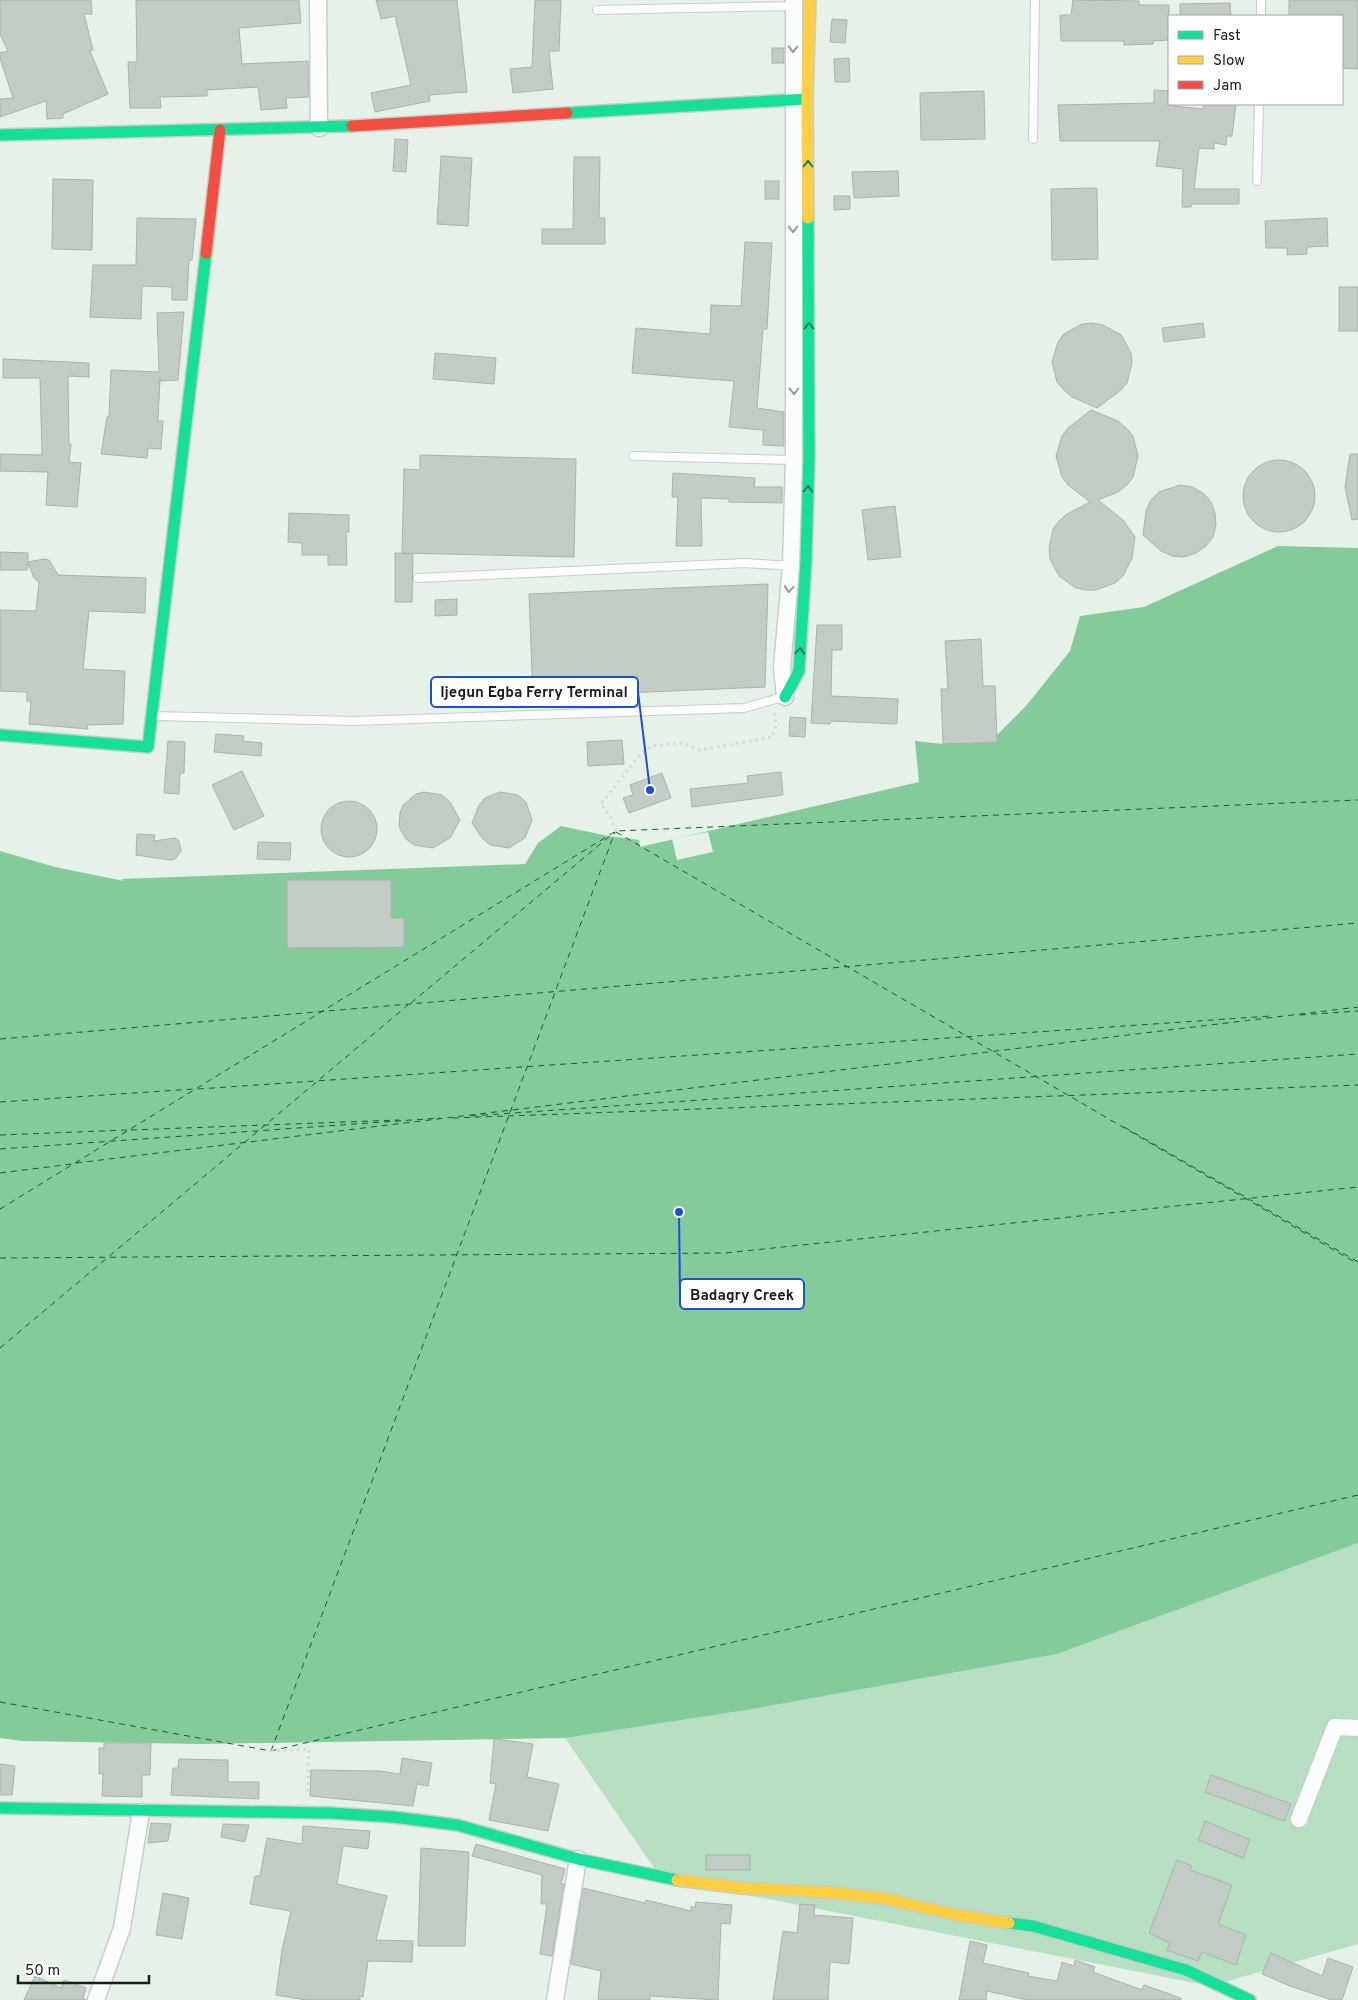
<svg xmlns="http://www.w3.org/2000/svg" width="1358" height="2000" font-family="Overpass,sans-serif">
<rect width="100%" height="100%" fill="#e6f1e8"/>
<polygon fill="#b7dfc2" points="1358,1543 1358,1944 1210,1986 661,1878 565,1738 753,1709 1057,1654"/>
<polygon fill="#85ca9b" points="1278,546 1358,548 1358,1543 1057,1654 753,1709 565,1738 201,1744 22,1741 0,1738 0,851 55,867 124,881 121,879 525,864 538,843 561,826 608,836 639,840 640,847 919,782 915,741 943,744 996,736 1026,706 1070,651 1080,616 1144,607"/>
<polygon fill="#e6f1e8" points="708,832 713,852 677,860 672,839"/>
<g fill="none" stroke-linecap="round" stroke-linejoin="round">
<g stroke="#155a31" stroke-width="1" stroke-dasharray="6 5" stroke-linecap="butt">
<polyline points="616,832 1358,1264"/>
<polyline points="411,1003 611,835"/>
<polyline points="1300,1015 1358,1011"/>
<polyline points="0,1039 1358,923"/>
<polyline points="198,1089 1271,1016"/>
<polyline points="0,1102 194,1089"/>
<polyline points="471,1116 1358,1054"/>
<polyline points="453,1118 1358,1085"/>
<polyline points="1124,1127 1358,1262"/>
<polyline points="131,1130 399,1120"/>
<polyline points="0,1135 127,1130"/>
<polyline points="0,1149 440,1118"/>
<polyline points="76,1163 1358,1007"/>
<polyline points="0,1173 72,1164"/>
<polyline points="0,1209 616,831 1358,800"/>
<polyline points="0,1258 725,1253 1358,1187"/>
<polyline points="0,1348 408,1005"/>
<polyline points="0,1702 271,1751 1358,1495"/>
<polyline points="271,1751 615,832"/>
</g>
</g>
<g fill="#c3ccc5" stroke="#abb3ac">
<polygon points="0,0 91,0 92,14 84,14 93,50 90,51 108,94 63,114 63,118 47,119 46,101 0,117 0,99 13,98 0,58 0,53 8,51 0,34"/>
<polygon points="136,0 299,0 301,23 239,28 242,64 308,61 309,97 286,98 287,108 261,110 258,87 207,90 207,96 160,97 161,108 130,108 128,62 137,62"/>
<polygon points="376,0 457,0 467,92 429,95 430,101 375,112 371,93 411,85 395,16 381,19"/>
<polygon points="535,0 561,0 559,51 549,51 553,89 513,93 510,69 532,67"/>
<polygon points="1073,0 1139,1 1139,5 1169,5 1169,40 1153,41 1153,44 1124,45 1124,41 1061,41 1060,15 1071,15"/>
<polygon points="1289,0 1358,0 1358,69 1342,68 1342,16 1289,16"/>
<polygon points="1230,3 1231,16 1180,16 1180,4"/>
<polygon points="832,19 847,20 845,43 830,42"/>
<rect x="772" y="48" width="12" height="15"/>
<polygon points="849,58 850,82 835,82 834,59"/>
<polygon points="1154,90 1169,91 1169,104 1173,104 1173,106 1203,109 1204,104 1236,104 1232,136 1227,136 1226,145 1214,143 1214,149 1199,148 1194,189 1239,189 1239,204 1192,204 1191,207 1182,207 1183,169 1156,166 1160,141 1060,141 1058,105 1154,103"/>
<polygon points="984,91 985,139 921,140 920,93"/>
<polygon points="395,139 408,140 406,172 393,171"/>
<polygon points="441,156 472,158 468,226 437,224"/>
<polygon points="574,157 600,157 599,218 605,218 605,244 542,244 542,229 573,229"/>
<polygon points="898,171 899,196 854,198 852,172"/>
<polygon points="53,179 93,180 92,250 52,249"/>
<rect x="765" y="181" width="14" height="18"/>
<polygon points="1097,188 1098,259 1052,260 1051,189"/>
<polygon points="834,196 850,196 850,209 834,210"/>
<polygon points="137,218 196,219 192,260 189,260 187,300 172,300 172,287 142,286 141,319 90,317 93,265 136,265"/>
<polygon points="1327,218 1328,246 1307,247 1307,254 1287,255 1287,248 1266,248 1265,221"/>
<polygon points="745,242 772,243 767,329 763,329 757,408 784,412 784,446 763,445 763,430 729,427 734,381 632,373 636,328 710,334 711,305 741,306"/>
<rect x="1339" y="287" width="19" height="44"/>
<polygon points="184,312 178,380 160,381 160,378 158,421 163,421 161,449 148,448 147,458 101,454 107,417 109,417 111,370 159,372 157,313"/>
<polygon points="1092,323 1103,325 1121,335 1131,353 1132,363 1127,383 1120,391 1097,408 1072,397 1064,390 1057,382 1052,362 1058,342 1064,334 1082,324"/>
<polygon points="1203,323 1205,337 1164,342 1162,328"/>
<polygon points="435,353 496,358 494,384 433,379"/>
<polygon points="3,359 89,363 89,377 68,376 69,444 71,444 69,462 81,463 77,507 46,505 48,472 0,471 0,454 42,455 40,378 3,378"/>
<polygon points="1091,410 1118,421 1126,428 1133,436 1138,456 1133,477 1127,485 1118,492 1098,500 1123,520 1135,537 1132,558 1123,576 1115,583 1096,590 1086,590 1076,588 1059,576 1050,559 1049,548 1053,529 1059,521 1067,514 1090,502 1068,485 1062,477 1056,456 1062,436 1068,428"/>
<polygon points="1350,454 1358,454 1358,519 1352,520 1345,487"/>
<polygon points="420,455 576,459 574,557 402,553 404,469 420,470"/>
<circle cx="1279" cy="496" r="36"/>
<polygon points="673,473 755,478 754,487 782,487 782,503 729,502 729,499 701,498 702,546 676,546 678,497 672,497"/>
<polygon points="1180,485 1192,487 1203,493 1211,502 1215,513 1216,525 1213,537 1206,546 1196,553 1184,557 1172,556 1161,551 1143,535 1146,511 1151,500 1159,492"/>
<polygon points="895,506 901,557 868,560 862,510"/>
<polygon points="289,513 349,515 349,532 346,532 347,565 328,565 328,555 302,555 302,543 288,542"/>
<polygon points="0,552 28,553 28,562 44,559 49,560 58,575 146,578 145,613 89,611 83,669 125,671 123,724 87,725 88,729 29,724 31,701 27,701 27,692 0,691 0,610 36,611 39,582 34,578 28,563 27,570 0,570"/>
<polygon points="395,553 413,554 412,602 395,602"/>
<polygon points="768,584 765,687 533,697 529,594"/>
<polygon points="457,599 457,615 435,616 435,600"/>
<polygon points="817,625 842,625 842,650 832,650 831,696 898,699 897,724 831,721 830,724 811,723"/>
<polygon points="981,639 983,686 995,686 997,742 943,744 941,689 948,689 945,641"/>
<polygon points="790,717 806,718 805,737 789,736"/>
<polygon points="216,734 244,736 243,741 262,743 261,756 214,752"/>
<polygon points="622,740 624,764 588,766 587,742"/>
<polygon points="168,741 185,742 184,773 180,773 179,794 164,793"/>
<polygon points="242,771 264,816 234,830 212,785"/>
<polygon points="781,772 783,795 692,807 690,789 748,783 747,776"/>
<polygon points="662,773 671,798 629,813 623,798 633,795 630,785"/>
<polygon points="424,792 442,795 450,802 460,820 450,838 433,848 414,845 406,839 399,827 400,813 403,805 416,794"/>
<polygon points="500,792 518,795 526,802 532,820 525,838 509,848 490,845 482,838 472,823 479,805 485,798"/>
<circle cx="349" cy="829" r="28"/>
<polygon points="137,834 155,835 154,841 175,838 179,841 181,851 175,859 170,860 136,855"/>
<polygon points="258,842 291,843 290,860 257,859"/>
<polygon points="287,880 391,880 391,918 404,918 404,947 287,948"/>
<polygon points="494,1739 533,1744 527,1777 559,1784 548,1831 489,1820 496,1784 490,1783"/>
<polygon points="104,1743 151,1743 150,1775 142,1775 142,1797 102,1796 103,1774 99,1774 99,1748 104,1748"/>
<polygon points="402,1758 432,1763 428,1786 417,1784 413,1806 310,1796 311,1770 380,1771 400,1774"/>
<polygon points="179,1759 228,1760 228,1782 259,1782 259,1799 171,1795 173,1768 178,1768"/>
<polygon points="0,1764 15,1766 12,1795 0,1795"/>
<polygon points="1211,1775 1291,1804 1284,1821 1205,1792"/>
<polygon points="1205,1821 1250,1840 1243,1858 1198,1840"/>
<polygon points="151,1823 171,1824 168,1841 148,1843"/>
<polygon points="223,1824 249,1825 245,1842 221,1837"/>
<polygon points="303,1826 370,1831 368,1849 343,1846 337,1884 387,1896 376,1940 413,1941 412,1962 368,1961 363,1997 360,1996 360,2000 306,2000 276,1995 282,1950 291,1911 250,1904 255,1876 260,1876 267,1838 302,1844"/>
<polygon points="476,1844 565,1869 561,1884 564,1884 552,1956 540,1954 547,1904 541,1904 542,1875 472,1856"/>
<polygon points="421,1848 469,1852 465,1946 418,1946"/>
<rect x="706" y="1855" width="44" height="15"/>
<polygon points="1177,1860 1192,1866 1190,1870 1232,1885 1218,1924 1246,1935 1236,1965 1202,1952 1198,1961 1177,1954 1167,1950 1170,1943 1149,1933"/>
<polygon points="583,1888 645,1903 646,1900 691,1911 691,1907 695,1907 696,1902 732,1905 730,1924 721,1923 718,2000 650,1996 650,2000 598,2000 601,1971 571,1964"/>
<polygon points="163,1893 189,1898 182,1939 156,1935"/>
<polygon points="800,1904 815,1905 814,1915 853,1918 849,1964 830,1962 828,2000 773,2000 783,1931 797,1933"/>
<polygon points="970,1941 987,1945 983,1963 1029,1973 1028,1976 1057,1981 1062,1962 1074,1966 1075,1960 1095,1967 1093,1972 1142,1990 1144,1985 1181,1998 1181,2000 1027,2000 987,1991 986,2000 959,2000"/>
<polygon points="1271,1953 1322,1976 1328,1958 1353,1967 1342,2000 1332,2000 1290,1986 1262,1974"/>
<polygon points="35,1976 61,1988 64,1980 86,1988 83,1998 86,2000 24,2000"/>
</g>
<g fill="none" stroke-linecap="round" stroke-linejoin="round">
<g stroke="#c5cec7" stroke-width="10">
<g id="lane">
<polyline points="597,10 794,6"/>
<polyline points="1261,16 1261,0"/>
<polyline points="1033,139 1035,0"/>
<polyline points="1257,181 1259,104"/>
<polyline points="633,456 794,460"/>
<polyline points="418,578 745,563 791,566"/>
<polyline points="154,716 354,721 744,708 783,697"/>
</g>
</g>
<g stroke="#c5cec7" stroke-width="19">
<g id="street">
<polyline points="318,0 319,128"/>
<polyline points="785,697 782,667 791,566 794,460 794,0"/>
<polyline points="1299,1819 1335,1727 1358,1728"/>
<polyline points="96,2000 122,1928 141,1812"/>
<polyline points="555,2000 578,1859"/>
</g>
</g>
<g stroke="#c5cec7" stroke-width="14">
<g id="fast">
<polyline points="567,113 807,99"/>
<polyline points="0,135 352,126"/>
<polyline points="785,697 799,671 806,560 809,459 808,218"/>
<polyline points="0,735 148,747 206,253"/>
<polyline points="0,1808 330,1813 393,1817 457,1825 578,1859 677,1880"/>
<polyline points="1009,1923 1033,1926 1186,1970 1250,2000"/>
</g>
</g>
<g stroke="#c5cec7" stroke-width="14">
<g id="slow">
<polyline points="808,218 807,99 810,0"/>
<polyline points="677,1880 741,1888 824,1892 882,1898 957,1915 1009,1923"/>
</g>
</g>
<g stroke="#c5cec7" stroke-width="14">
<g id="jam">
<polyline points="352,126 567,113"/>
<polyline points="206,253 220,130"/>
</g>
</g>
<g stroke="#d6d9d7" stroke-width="3" stroke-dasharray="2.5 4" stroke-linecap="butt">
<polyline points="616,831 610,816 601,804 639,756 652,746 682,743 700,750 772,737 776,726 774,713"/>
<polyline points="271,1751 309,1749 308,1795"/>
</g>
<use href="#lane" stroke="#fbfdfc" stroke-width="8"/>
<use href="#street" stroke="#fbfdfc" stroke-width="16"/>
<use href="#fast" stroke="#16e098" stroke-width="11"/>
<use href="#slow" stroke="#ffcf43" stroke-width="11"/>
<use href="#jam" stroke="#f24e42" stroke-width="11"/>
</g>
<defs><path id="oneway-chevron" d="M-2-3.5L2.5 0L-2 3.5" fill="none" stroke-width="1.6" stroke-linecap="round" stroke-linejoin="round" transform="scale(1.25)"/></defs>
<g stroke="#949996">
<use href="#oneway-chevron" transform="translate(793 49) rotate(91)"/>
<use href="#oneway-chevron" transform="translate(793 229) rotate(90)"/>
<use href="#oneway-chevron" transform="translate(794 391) rotate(90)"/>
<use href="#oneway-chevron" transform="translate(789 589) rotate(95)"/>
</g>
<g stroke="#167f58">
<use href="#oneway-chevron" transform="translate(808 164) rotate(-90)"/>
<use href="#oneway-chevron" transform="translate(809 326) rotate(-90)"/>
<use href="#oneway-chevron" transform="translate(808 489) rotate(-88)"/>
<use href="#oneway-chevron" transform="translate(800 651) rotate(-86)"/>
</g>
<path fill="none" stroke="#1d4ed8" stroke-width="2" d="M650 790L638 692M679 1212L680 1294"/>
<g fill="#1d4ed8" stroke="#fff" stroke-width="2">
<circle cx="650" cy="790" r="5"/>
<circle cx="679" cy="1212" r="5"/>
</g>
<g fill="#fff" stroke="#1d4ed8" stroke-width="2">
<rect x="431" y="677" width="207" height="30" rx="5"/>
<rect x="680" y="1279" width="124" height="30" rx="5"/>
</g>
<g font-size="15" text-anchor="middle" font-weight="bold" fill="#171e19">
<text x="534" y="697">Ijegun Egba Ferry Terminal</text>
<text x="742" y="1300">Badagry Creek</text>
</g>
<rect x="1168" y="15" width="175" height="90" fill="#ffffff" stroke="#a2a5a3"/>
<rect x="1178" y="31" width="25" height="8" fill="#16e098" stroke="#a2a5a3"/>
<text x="1213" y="40" font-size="15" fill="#171e19">Fast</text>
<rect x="1178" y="56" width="25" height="8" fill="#ffcf43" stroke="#a2a5a3"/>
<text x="1213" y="65" font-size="15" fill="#171e19">Slow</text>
<rect x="1178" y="81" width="25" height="8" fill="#f24e42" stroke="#a2a5a3"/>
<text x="1213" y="90" font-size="15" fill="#171e19">Jam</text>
<path d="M18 1975v8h131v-8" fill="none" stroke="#171e19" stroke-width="2.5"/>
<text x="25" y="1975" font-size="15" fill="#171e19" stroke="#ffffff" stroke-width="4" paint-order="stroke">50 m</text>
</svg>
